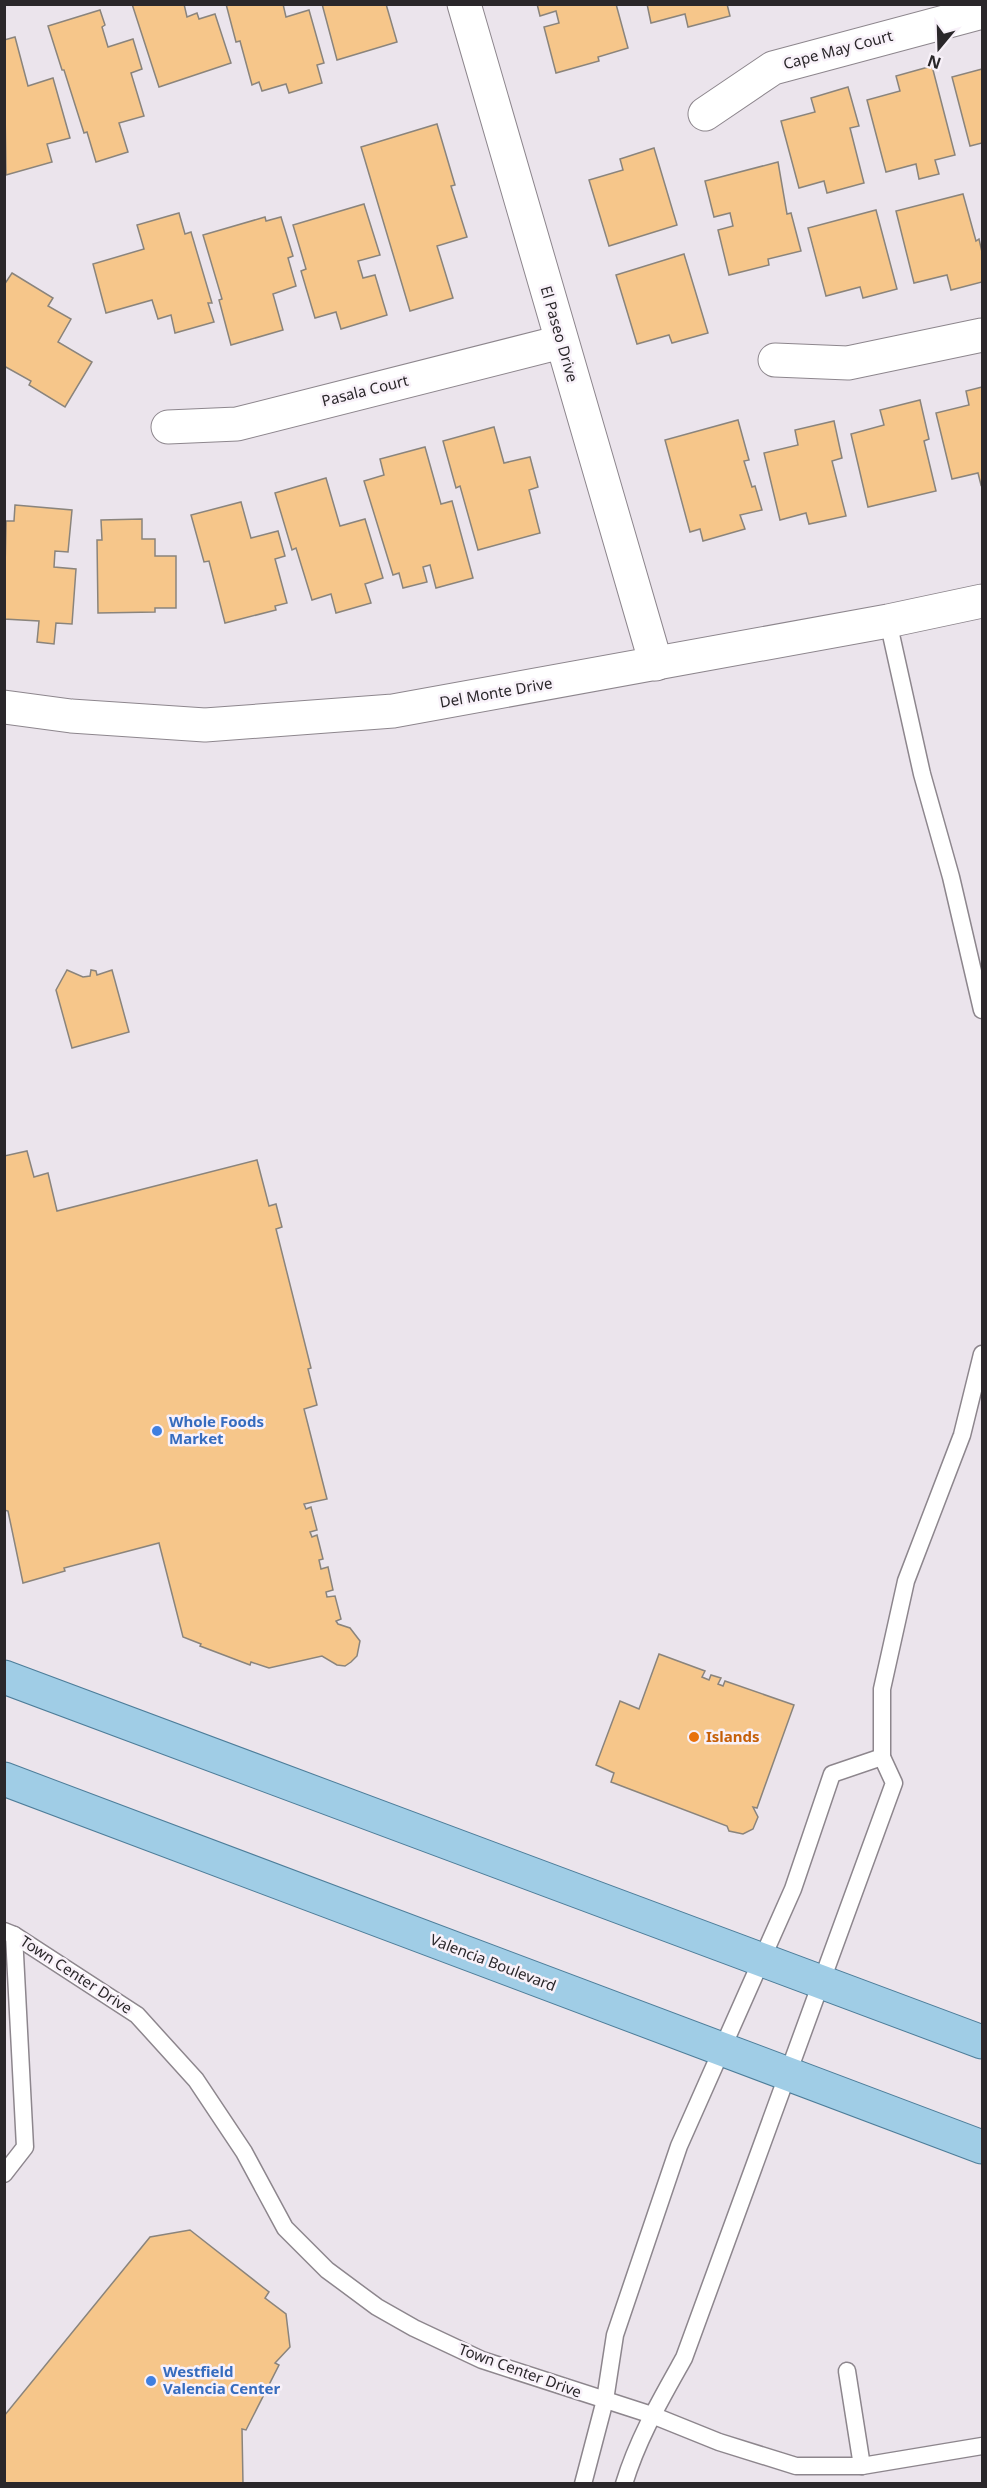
<svg xmlns="http://www.w3.org/2000/svg" width="987" height="2488" font-family="'Noto Sans',sans-serif">
<rect width="100%" height="100%" fill="#ebe4ec"/>
<g fill="#f6c68a" stroke="#8a847c" stroke-width="1.5">
<polygon points="132,4 184,4 187,17 197,13 199,19 215,14 231,63 159,87"/>
<polygon points="226,4 283,4 286,17 309,10 324,63 317,65 322,83 289,93 286,84 262,91 259,82 252,85 240,41 236,42"/>
<polygon points="322,4 386,4 397,42 337,60"/>
<polygon points="537,4 616,4 628,48 598,57 599,61 556,73 544,27 559,23 556,11 540,16"/>
<polygon points="647,4 727,4 730,16 688,27 685,14 651,23"/>
<polygon points="100,10 105,25 102,27 108,47 133,39 142,69 131,73 144,116 119,123 128,152 96,162 87,132 84,133 64,70 62,70 48,26"/>
<polygon points="15,37 28,86 53,78 70,138 47,144 52,162 6,175 4,40"/>
<polygon points="932,66 955,155 935,160 939,174 919,179 916,164 886,172 867,100 900,91 896,76"/>
<polygon points="982,69 982,143 970,146 952,77"/>
<polygon points="848,87 859,126 850,128 864,183 827,193 824,181 799,188 781,121 815,112 811,98"/>
<polygon points="437,124 455,185 451,186 467,237 437,246 453,298 410,311 361,147"/>
<polygon points="654,148 677,225 609,246 589,180 623,170 620,159"/>
<polygon points="778,162 787,214 791,213 801,251 768,259 769,265 729,275 718,230 733,226 730,213 714,217 705,181"/>
<polygon points="963,194 976,241 979,239 982,252 982,282 951,290 947,275 914,283 896,211"/>
<polygon points="364,204 380,255 358,261 363,278 375,275 387,315 341,329 336,312 315,318 301,271 306,269 293,225"/>
<polygon points="876,210 897,289 863,298 860,287 826,296 808,228"/>
<polygon points="179,213 185,234 191,232 212,303 208,303 214,322 175,333 171,315 158,319 152,300 106,313 93,264 144,249 137,225"/>
<polygon points="265,217 266,221 281,217 293,256 288,258 296,286 273,294 283,330 231,345 219,300 222,299 203,235"/>
<polygon points="684,254 708,333 672,343 669,335 637,344 616,275"/>
<polygon points="12,273 53,298 48,306 71,319 58,342 92,362 65,407 29,385 31,381 4,366 4,285"/>
<polygon points="982,387 982,484 981,485 978,473 952,479 936,413 969,405 966,391"/>
<polygon points="920,400 929,439 924,441 936,491 868,507 851,434 884,425 880,410"/>
<polygon points="738,420 749,460 744,461 752,487 755,486 762,510 740,515 745,529 703,541 700,529 690,532 665,440"/>
<polygon points="834,421 842,458 832,461 846,516 809,524 806,513 780,520 764,453 798,445 795,430"/>
<polygon points="494,427 504,463 530,457 538,487 529,490 540,533 478,550 460,486 456,488 443,441"/>
<polygon points="425,447 441,504 452,501 473,578 436,588 430,565 423,567 427,582 403,588 399,573 393,575 364,481 384,475 380,459"/>
<polygon points="326,478 340,526 365,519 383,578 365,584 371,603 336,613 331,594 312,600 296,548 292,550 275,493"/>
<polygon points="241,502 251,538 278,531 285,556 275,559 287,603 275,606 276,610 225,623 209,561 204,562 191,515"/>
<polygon points="15,505 72,510 68,552 55,551 54,567 76,569 72,624 56,623 54,644 37,642 39,621 4,619 6,521 14,521"/>
<polygon points="142,519 142,539 155,539 155,556 176,556 176,608 155,608 155,612 98,613 97,540 102,540 101,520"/>
<polygon points="67,970 83,977 90,976 91,970 96,971 97,975 112,970 129,1032 72,1048 56,990"/>
<polygon points="27,1151 34,1177 48,1173 57,1211 257,1160 269,1206 276,1204 282,1227 276,1229 311,1368 308,1369 317,1405 304,1409 327,1499 304,1504 306,1509 311,1507 317,1530 310,1532 312,1537 317,1535 323,1559 319,1560 321,1569 328,1567 333,1590 326,1592 327,1597 335,1596 341,1619 336,1621 338,1624 350,1628 360,1641 357,1656 351,1662 345,1666 337,1665 322,1656 269,1668 251,1662 250,1665 200,1646 201,1644 183,1637 159,1543 64,1568 65,1571 23,1583 8,1511 4,1510 4,1156"/>
<polygon points="659,1654 705,1671 702,1677 709,1680 711,1675 721,1678 718,1684 723,1686 725,1681 794,1705 757,1808 753,1807 758,1817 753,1829 743,1834 729,1831 727,1826 611,1782 614,1773 596,1765 620,1701 639,1709"/>
<polygon points="190,2230 269,2292 265,2298 286,2314 290,2347 275,2363 279,2365 246,2430 242,2429 243,2484 4,2484 4,2416 150,2237"/>
</g>
<g fill="none" stroke-linecap="round" stroke-linejoin="round">
<g stroke="#8d868d" stroke-width="19">
<g id="service">
<polyline points="888,621 922,774 951,877 982,1010"/>
<polyline points="4,1931 14,1935 137,2015 196,2080 244,2152 285,2228 327,2270 377,2307 414,2328 482,2360 652,2415 719,2442 796,2466 862,2466 982,2446"/>
<polyline points="4,2174 25,2147 14,1935"/>
<polyline points="847,2371 862,2466"/>
<polyline points="583,2484 605,2400 615,2335 679,2146 793,1889 832,1774 882,1757"/>
<path d="M624 2484C638 2438 661 2399 684 2358L894 1783 882 1757V1689L906 1581 962 1435 982 1354"/>
</g>
</g>
<g stroke="#8d868d" stroke-width="35">
<g id="minor">
<polyline points="464,4 656,664"/>
<polyline points="705,114 773,68 982,12"/>
<polyline points="775,360 848,363 982,335"/>
<polyline points="168,427 237,424 561,342"/>
<polyline points="4,707 71,716 205,725 393,711 888,621 982,601"/>
</g>
</g>
<g stroke="#4d7d99" stroke-width="35">
<g id="primary">
<polyline points="4,1677 982,2042"/>
<polyline points="4,1779 982,2147"/>
</g>
</g>
<use href="#service" stroke="#fff" stroke-width="16"/>
<use href="#minor" stroke="#fff" stroke-width="33"/>
<use href="#primary" stroke="#a0cde6" stroke-width="33"/>
</g>
<g fill="#3f7fe0" stroke="#f8f1f9" stroke-width="2">
<circle cx="157" cy="1431" r="6"/>
<circle cx="151" cy="2381" r="6"/>
</g>
<circle fill="#e8710a" stroke="#f8f1f9" stroke-width="2" cx="694" cy="1737" r="6"/>
<g text-anchor="middle" stroke-width="5" stroke-linejoin="round" paint-order="stroke">
<g font-size="15" fill="#2a272a" stroke="#f8f1f9">
<text transform="translate(838 50) rotate(-15)" y="5">Cape May Court</text>
<text transform="translate(559 334) rotate(74)" y="5">El Paseo Drive</text>
<text transform="translate(365 391) rotate(-14)" y="5">Pasala Court</text>
<text transform="translate(496 693) rotate(-10)" y="5">Del Monte Drive</text>
<text transform="translate(493 1963) rotate(21)" y="5">Valencia Boulevard</text>
<text transform="translate(76 1975) rotate(33)" y="5">Town Center Drive</text>
<text transform="translate(520 2371) rotate(20)" y="5">Town Center Drive</text>
</g>
<g font-size="15" font-weight="bold" fill="#366cbe" stroke="#f8f1f9" text-anchor="start">
<text x="169" y="1427">Whole Foods<tspan x="169" dy="17">Market</tspan></text>
<text x="163" y="2377">Westfield<tspan x="163" dy="17">Valencia Center</tspan></text>
</g>
<g font-size="15" font-weight="bold" fill="#c56008" stroke="#f8f1f9" text-anchor="start">
<text x="706" y="1742">Islands</text>
</g>
</g>
<rect width="987" height="2488" fill="none" stroke="#2a272a" stroke-width="12"/>
<g transform="translate(939 48) rotate(199)" stroke="#f8f1f9" stroke-width="4.5" paint-order="stroke">
<path d="M0-4.5L10 22L0 15L-10 22Z" fill="#2a272a"/>
<text y="-9" font-size="16" font-weight="bold" text-anchor="middle" fill="#2a272a">N</text>
</g>
</svg>
